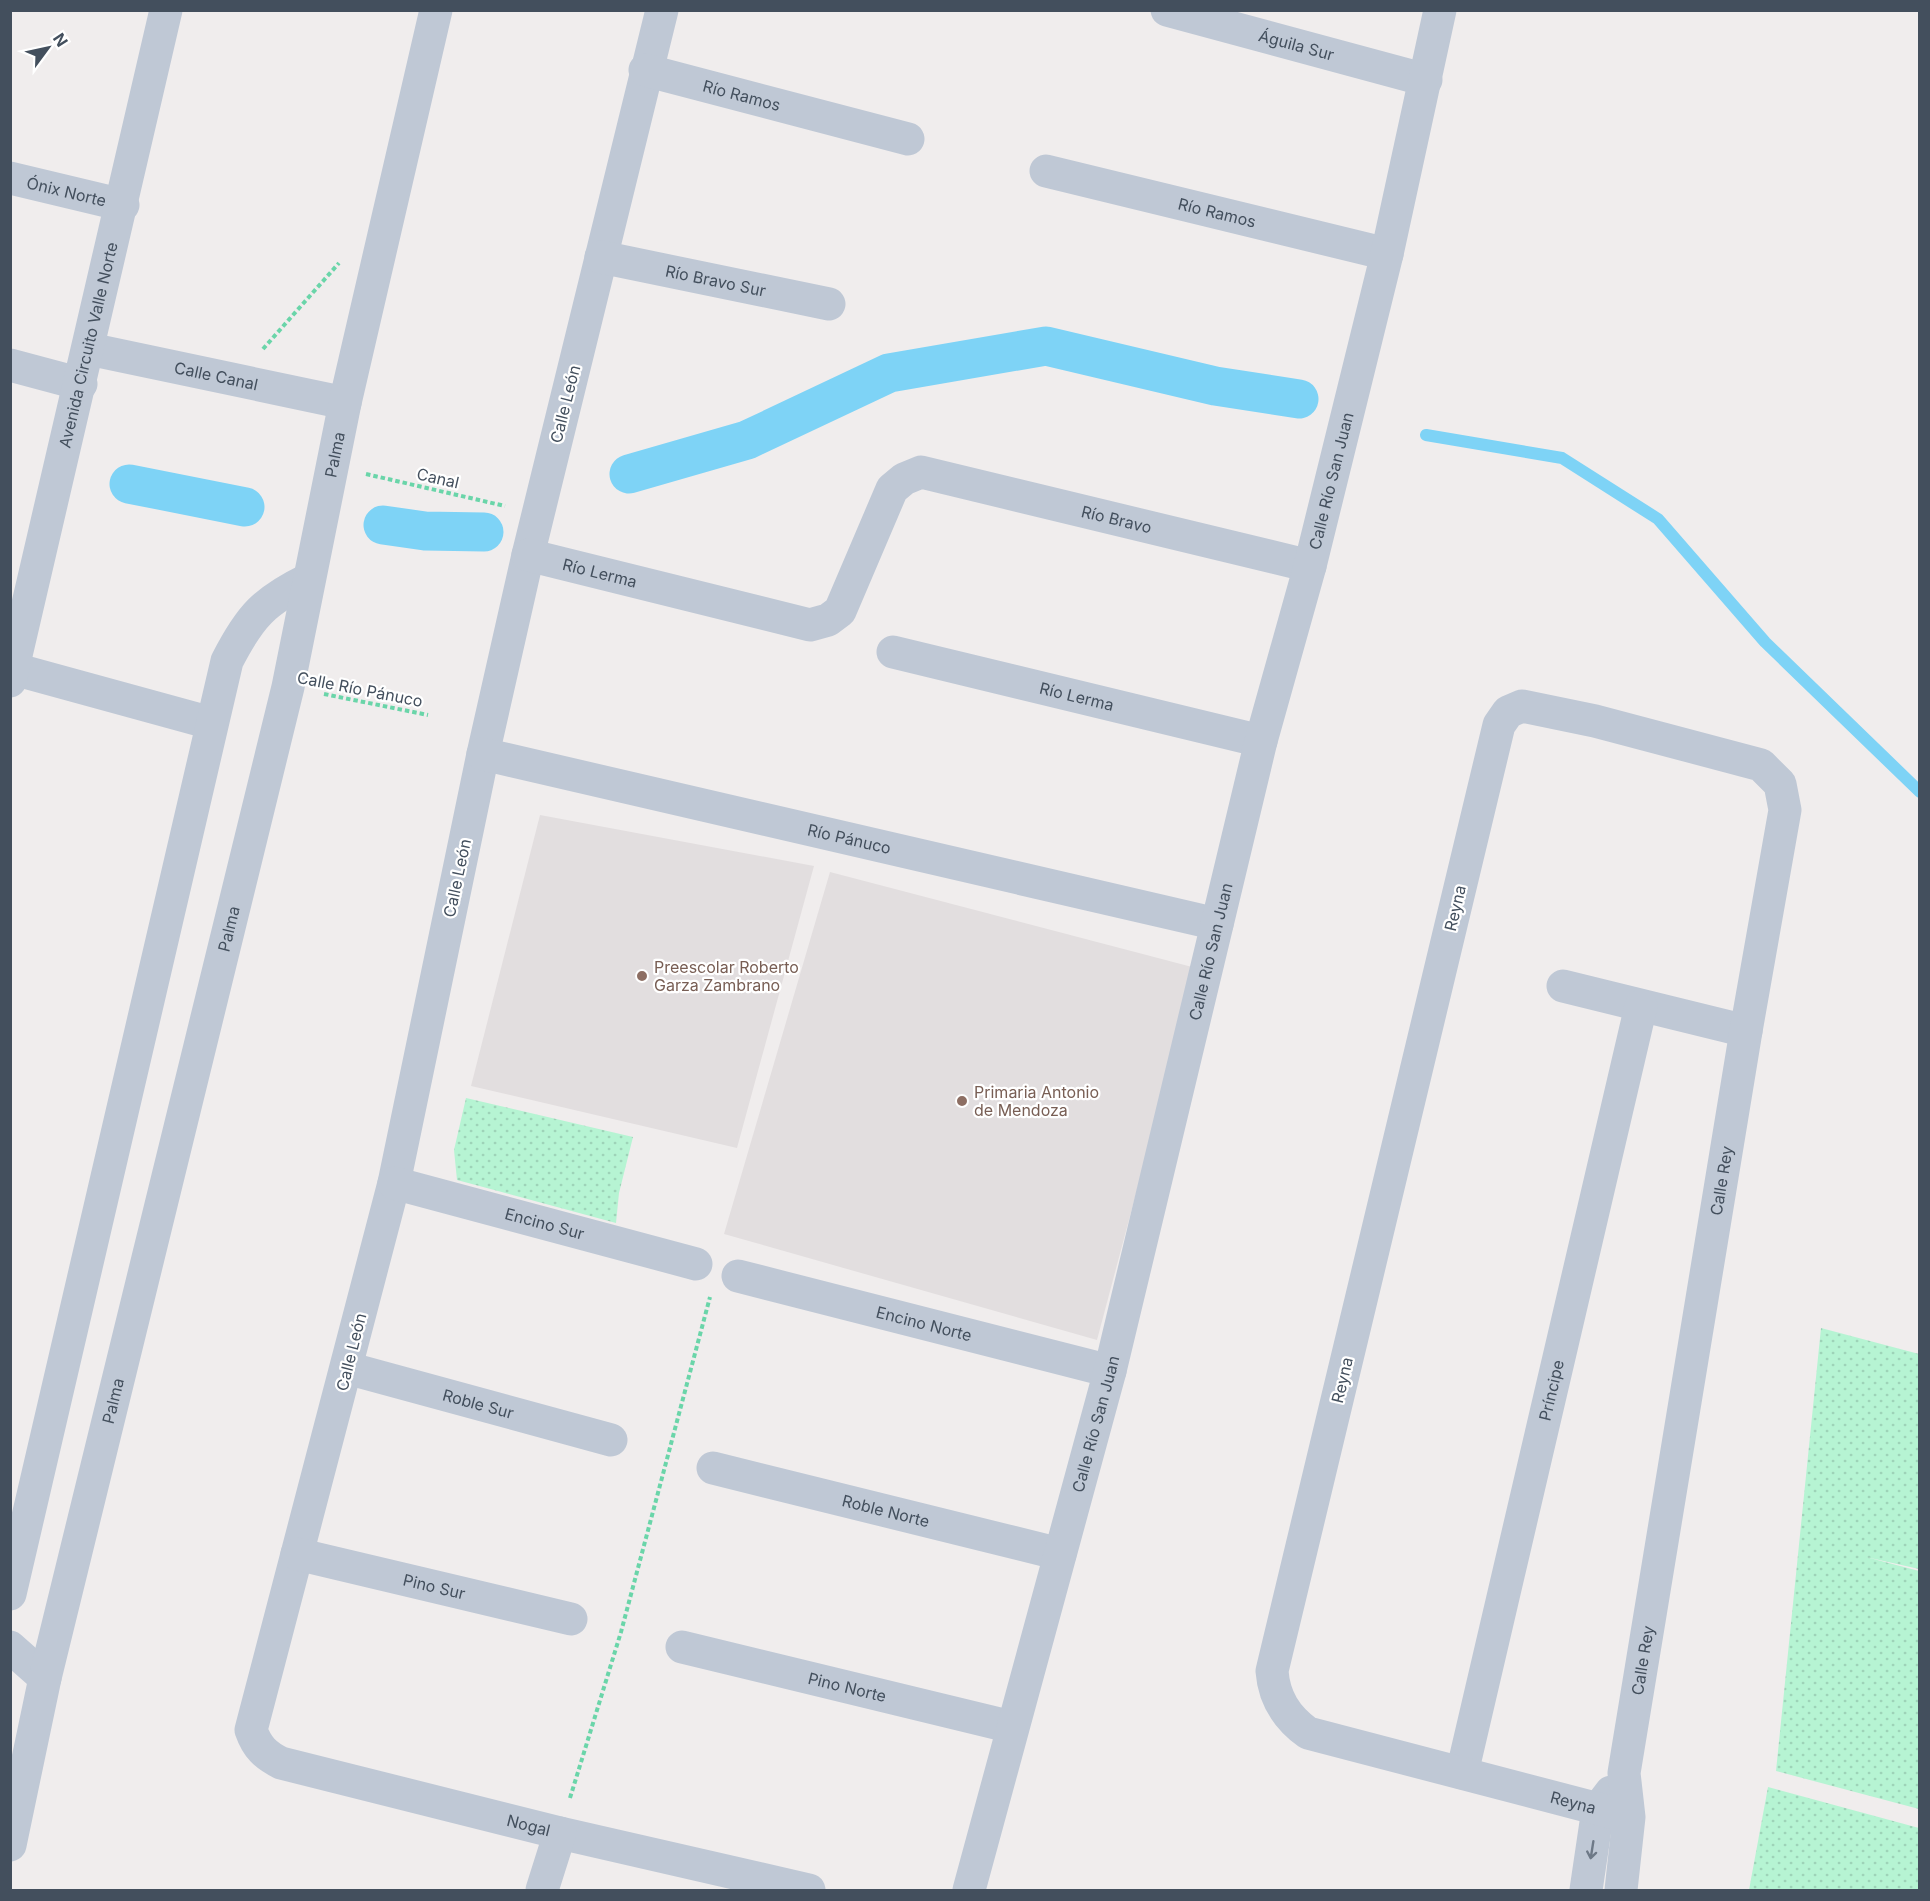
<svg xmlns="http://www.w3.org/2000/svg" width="1930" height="1901" font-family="Inter,sans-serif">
<defs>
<pattern id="grass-dots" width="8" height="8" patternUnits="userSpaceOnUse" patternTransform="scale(1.5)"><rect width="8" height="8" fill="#b6f4d3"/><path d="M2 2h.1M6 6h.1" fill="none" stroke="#9ed3b8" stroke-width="1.8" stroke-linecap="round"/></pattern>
</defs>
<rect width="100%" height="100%" fill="#f0eded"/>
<g fill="#e2dedf">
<polygon points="540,815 814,866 737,1148 471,1086"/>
<polygon points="830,872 1196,968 1097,1340 724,1234"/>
</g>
<g fill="url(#grass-dots)">
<polygon points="466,1098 633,1137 619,1193 616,1223 457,1180 454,1150"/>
<polygon points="1821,1328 1919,1354 1919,1569 1866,1557 1919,1571 1919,1809 1776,1771"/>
<polygon points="1768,1787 1919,1828 1919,1890 1749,1890"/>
</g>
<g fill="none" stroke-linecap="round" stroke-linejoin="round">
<polyline stroke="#7ed3f6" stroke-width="12" points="1426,435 1562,458 1658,519 1765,642 1920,792"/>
<g stroke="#7ed3f6" stroke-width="39">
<polyline points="629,474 747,440 889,373 1046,346 1215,386 1299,399"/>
<polyline points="129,484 245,507"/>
<polyline points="383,525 425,531 484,532"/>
</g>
<g stroke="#6ad5a9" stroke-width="4" stroke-dasharray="4.5 3" stroke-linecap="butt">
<polyline points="263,349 339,263"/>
<polyline points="366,474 505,506"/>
<polyline points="324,694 428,715"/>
<polyline points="570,1798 621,1632 710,1297"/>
</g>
<g stroke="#bfc8d5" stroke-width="33">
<path id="s1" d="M662 10 528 555 483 754 394 1183 251 1730C257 1747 265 1755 281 1763L560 1833 809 1890"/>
<path id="s2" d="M1167 10 1426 80"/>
<path id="s3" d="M645 70 908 139"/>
<path id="s4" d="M1046 171 1387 254"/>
<path id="s5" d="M10 178 123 205"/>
<path id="s6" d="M601 257 829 304"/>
<path id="s7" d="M89 349 345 403"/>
<polyline points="10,365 81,384"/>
<path id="s8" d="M528 555 810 625 828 620 840 611 892 489 904 479 921 472 1310 566"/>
<path id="s9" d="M893 652 1261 741"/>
<polyline points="14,669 211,723"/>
<path id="s10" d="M10 681 166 10"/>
<path id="s11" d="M483 754 1217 924"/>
<polyline points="1563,986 1746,1031"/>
<path id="s12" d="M394 1183 696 1264"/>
<path id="s13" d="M738 1276 1110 1371"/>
<path id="s14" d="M347 1368 611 1440"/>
<path id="s15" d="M713 1468 1060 1554"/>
<path id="s16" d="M297 1554 571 1619"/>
<path d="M10 1594 227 661C250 616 264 601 309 579"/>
<polyline points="10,1647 45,1678"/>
<path id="s17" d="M682 1647 1012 1727"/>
<path id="s18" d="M1462 1773 1641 1006"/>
<path id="s19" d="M10 1845 45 1678 288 687 345 403 436 10"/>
<polyline points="542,1890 560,1833"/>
<path id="s20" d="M969 1890 1110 1371 1261 741 1310 566 1387 254 1440 10"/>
<polyline points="1586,1890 1598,1809 1611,1792"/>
<path id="s21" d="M1621 1890 1629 1817 1624 1773 1746 1031 1785 810 1780 784 1761 765 1595 721 1522 706 1508 712 1499 725 1272 1671C1274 1698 1286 1717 1308 1733L1629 1817"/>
</g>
</g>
<defs><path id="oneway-shaft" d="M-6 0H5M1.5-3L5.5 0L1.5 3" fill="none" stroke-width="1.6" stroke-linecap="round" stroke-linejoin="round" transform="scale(1.5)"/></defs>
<use stroke="#6e7987" href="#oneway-shaft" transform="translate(1592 1850) rotate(99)"/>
<g fill="#8d6e63" stroke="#fff" stroke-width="2">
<circle cx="642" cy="976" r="6"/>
<circle cx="962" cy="1101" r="6"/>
</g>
<g text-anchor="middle" stroke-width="4.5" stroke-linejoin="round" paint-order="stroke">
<g font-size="16" fill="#434f5d" stroke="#fff">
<text dy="6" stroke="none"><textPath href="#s2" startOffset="134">Águila Sur</textPath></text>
<text dy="6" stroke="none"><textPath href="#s3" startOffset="100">Río Ramos</textPath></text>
<text dy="6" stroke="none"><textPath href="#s5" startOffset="58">Ónix Norte</textPath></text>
<text dy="6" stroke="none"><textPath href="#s4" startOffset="176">Río Ramos</textPath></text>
<text dy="6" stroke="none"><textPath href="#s6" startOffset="117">Río Bravo Sur</textPath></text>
<text dy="6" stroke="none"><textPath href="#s10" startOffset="345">Avenida Circuito Valle Norte</textPath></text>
<text dy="6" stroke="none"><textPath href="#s7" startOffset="130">Calle Canal</textPath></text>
<text transform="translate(565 404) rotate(-76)" y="6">Calle León</text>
<text dy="6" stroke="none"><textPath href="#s19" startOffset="1428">Palma</textPath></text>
<text transform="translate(438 478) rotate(13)" y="6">Canal</text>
<text dy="6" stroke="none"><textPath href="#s20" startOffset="1455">Calle Río San Juan</textPath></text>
<text dy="6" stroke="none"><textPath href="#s8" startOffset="692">Río Bravo</textPath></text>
<text dy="6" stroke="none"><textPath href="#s8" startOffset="74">Río Lerma</textPath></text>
<text transform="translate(360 689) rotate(11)" y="6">Calle Río Pánuco</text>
<text dy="6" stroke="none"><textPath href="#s9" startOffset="189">Río Lerma</textPath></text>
<text dy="6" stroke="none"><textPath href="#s11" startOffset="376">Río Pánuco</textPath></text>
<text transform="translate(457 878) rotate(-78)" y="6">Calle León</text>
<text transform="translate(1455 908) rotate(-77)" y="6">Reyna</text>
<text dy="6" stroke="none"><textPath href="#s19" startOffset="942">Palma</textPath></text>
<text dy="6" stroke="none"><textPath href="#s20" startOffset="969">Calle Río San Juan</textPath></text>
<text dy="6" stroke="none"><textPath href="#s21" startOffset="718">Calle Rey</textPath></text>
<text dy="6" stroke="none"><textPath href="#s12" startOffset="156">Encino Sur</textPath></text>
<text dy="6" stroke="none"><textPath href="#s13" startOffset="192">Encino Norte</textPath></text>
<text transform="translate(351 1352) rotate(-76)" y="6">Calle León</text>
<text transform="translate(1342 1380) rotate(-77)" y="6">Reyna</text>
<text dy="6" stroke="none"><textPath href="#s18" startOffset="393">Príncipe</textPath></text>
<text dy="6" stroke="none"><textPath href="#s19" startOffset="456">Palma</textPath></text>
<text dy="6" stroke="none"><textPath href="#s14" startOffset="136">Roble Sur</textPath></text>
<text dy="6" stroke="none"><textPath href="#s20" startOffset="483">Calle Río San Juan</textPath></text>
<text dy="6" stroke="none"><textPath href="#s15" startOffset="178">Roble Norte</textPath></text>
<text dy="6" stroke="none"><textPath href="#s16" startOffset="141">Pino Sur</textPath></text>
<text dy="6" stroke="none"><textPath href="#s21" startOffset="232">Calle Rey</textPath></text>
<text dy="6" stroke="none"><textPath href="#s17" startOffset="170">Pino Norte</textPath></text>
<text dy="6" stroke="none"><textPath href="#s21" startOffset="2746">Reyna</textPath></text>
<text dy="6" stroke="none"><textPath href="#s1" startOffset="2070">Nogal</textPath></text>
</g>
<g font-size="16" fill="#785e54" stroke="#fff" text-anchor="start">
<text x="654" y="973">Preescolar Roberto<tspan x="654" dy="18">Garza Zambrano</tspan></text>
<text x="974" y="1098">Primaria Antonio<tspan x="974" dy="18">de Mendoza</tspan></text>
</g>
</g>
<rect width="1930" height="1901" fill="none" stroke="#434f5d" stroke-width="24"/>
<g transform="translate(48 48) rotate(57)" stroke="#ffffff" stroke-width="4.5" paint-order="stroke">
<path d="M0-4.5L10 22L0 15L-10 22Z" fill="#434f5d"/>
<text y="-9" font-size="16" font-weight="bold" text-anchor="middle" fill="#434f5d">N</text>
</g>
</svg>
